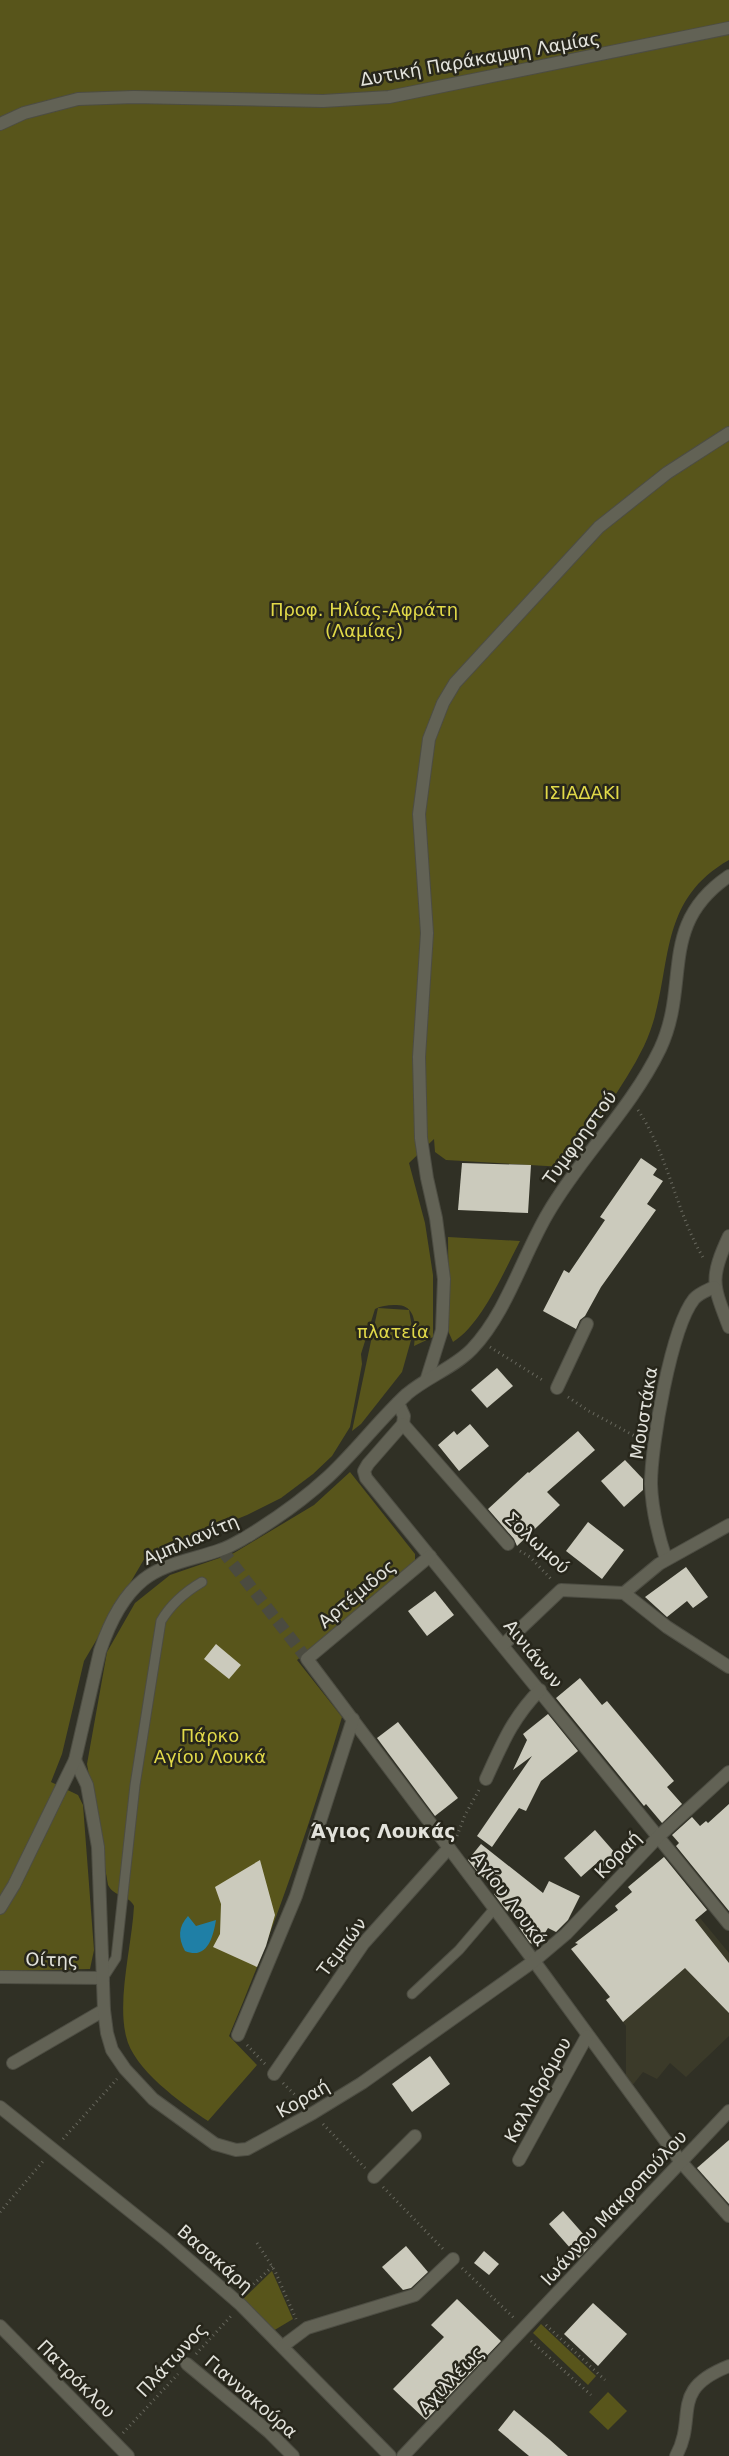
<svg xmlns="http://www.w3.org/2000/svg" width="729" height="2456" font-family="'DejaVu Sans',sans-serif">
<rect width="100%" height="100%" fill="#303025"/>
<polygon fill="#3b3a29" points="700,1918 729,1953 729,2036 686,2077 670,2063 657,2079 643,2072 627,2092 619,2082 626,2075 626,2026 606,2000"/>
<g fill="#58551b">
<path d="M0 0H729V860C651 904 676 979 644 1046 623 1089 591 1128 564 1167L446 1160 435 1152 434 1139 409 1163 425 1223 433 1275V1337L414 1346C416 1329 418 1303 394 1305 387 1305 381 1306 375 1309L361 1354 362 1364 350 1427 332 1456 313 1474 281 1498 247 1515 146 1556 84 1661 62 1754 51 1782 78 1795 83 1805 94 1950 90 1969 0 1971Z"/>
<path d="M448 1237 520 1241C504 1271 482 1324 453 1342L449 1333Z"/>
<polygon points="378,1308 409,1310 413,1333 402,1372 361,1424 352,1431"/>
<path d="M350 1472 415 1554V1561L297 1660 342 1717C310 1825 273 1932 229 2036L257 2065 208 2121C181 2103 133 2069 126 2036 117 1999 132 1945 134 1906 129 1895 114 1897 108 1885L87 1764 107 1652 135 1603 170 1575 234 1553 314 1505Z"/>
<polygon points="272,2271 293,2319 273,2331 242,2300"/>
<polygon points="541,2324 596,2376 588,2385 533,2333"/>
<polygon points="608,2392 627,2411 608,2430 589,2412"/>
</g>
<path fill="#1f7fa6" d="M188 1916 196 1926 216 1920C213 1938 207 1960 185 1951 178 1938 178 1927 188 1916Z"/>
<g fill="#cbcabc">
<polygon points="641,1158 657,1169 653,1175 663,1181 647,1204 656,1210 601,1287 585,1316 580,1320 576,1329 543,1311 564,1270 569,1273 605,1220 600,1217"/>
<polygon points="462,1163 531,1165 528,1213 458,1210"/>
<polygon points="497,1368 513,1386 487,1408 471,1390"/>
<polygon points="470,1424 489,1446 459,1471 438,1445 454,1431 457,1435"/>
<polygon points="578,1431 595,1450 547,1492 560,1505 517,1546 514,1539 488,1509 528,1472 529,1473"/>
<polygon points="625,1460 643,1479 643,1490 624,1507 601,1481"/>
<polygon points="588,1522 624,1550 602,1579 566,1551"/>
<polygon points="686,1567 708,1597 693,1608 687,1601 667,1617 645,1597"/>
<polygon points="435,1591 454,1615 427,1636 408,1611"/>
<polygon points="216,1644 241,1665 229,1679 204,1659"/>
<polygon points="580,1678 602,1705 607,1701 674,1781 667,1787 682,1804 662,1823 646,1804 644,1806 556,1698"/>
<polygon points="548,1714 578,1751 541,1781 526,1811 519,1808 492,1847 477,1836 532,1756 513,1770 527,1740 523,1734"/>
<polygon points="398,1722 458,1798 435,1816 377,1738"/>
<polygon points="729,1804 729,1911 676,1846 679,1843 672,1835 692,1817 700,1826 706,1821 708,1823"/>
<polygon points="595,1830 616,1854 602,1867 598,1862 581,1877 564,1858"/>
<polygon points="481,1844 543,1893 549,1881 580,1896 568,1920 556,1932 548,1928 537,1946 530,1943 519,1927 522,1922 506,1910 494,1894 498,1889 479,1874 468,1860"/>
<polygon points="664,1857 707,1910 695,1920 729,1963 729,2013 685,1968 623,2022 606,2000 610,1997 571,1949 578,1944 575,1943 618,1910 615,1906 632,1892 628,1887"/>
<polygon points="260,1860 275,1915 266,1946 257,1967 213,1947 220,1934 221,1904 215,1887"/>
<polygon points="430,2056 450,2084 412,2112 392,2084"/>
<polygon points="729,2140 729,2204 697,2168"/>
<polygon points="563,2211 592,2244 579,2258 549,2224"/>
<polygon points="406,2246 428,2272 411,2288 403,2290 382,2267"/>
<polygon points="484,2251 499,2264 489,2275 474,2263"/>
<polygon points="457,2299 501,2341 426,2420 393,2389 444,2337 431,2325"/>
<polygon points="593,2303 627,2334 598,2366 564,2334"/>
<polygon points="514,2410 550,2440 568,2456 529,2456 498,2430"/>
</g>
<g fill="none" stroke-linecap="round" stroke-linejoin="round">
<polyline stroke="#4b4b40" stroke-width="12" stroke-dasharray="12 6" stroke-linecap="butt" points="222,1550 307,1659"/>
<g stroke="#4d4d43" stroke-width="11">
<g id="service">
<path d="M103 1978 116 1958 135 1785 161 1621C171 1604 185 1592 202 1582"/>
<polyline points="412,1994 459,1950 494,1909"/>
</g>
</g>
<g stroke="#4d4d43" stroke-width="14">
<polyline id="pedestrian" points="374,2177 415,2136"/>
</g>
<g stroke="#4d4d43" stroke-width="14">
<g id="minor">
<path d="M729 1236C709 1279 713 1285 729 1327"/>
<polyline points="427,1378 442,1330 444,1279 436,1218 427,1178 421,1138 419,1057 427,933 419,814 429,739 443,703 455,683 599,527 667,473 729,433"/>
<polyline points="557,1388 587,1324"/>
<polyline points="398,1403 404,1416 403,1424 368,1464 364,1471 366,1478 729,1924"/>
<polyline points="403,1424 508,1544"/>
<polyline points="430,1556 307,1659 534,1961 681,2162 729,2216"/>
<path d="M666 1559C658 1535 652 1510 651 1484 651 1445 671 1328 694 1299 699 1293 708 1290 714 1287"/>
<polyline points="624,1593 659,1564 729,1525"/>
<polyline points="503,1645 561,1590 624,1593 667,1627 729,1667"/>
<path d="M486 1779C502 1744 513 1717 540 1690"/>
<polyline points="0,1977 103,1978"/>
<polyline points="238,2035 296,1896 353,1719"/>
<polyline points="13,2063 104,2010"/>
<polyline points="274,2074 363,1944 448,1849"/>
<polyline points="0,2107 165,2239 241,2305 390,2456"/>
<polyline points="519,2160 587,2036"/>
<polyline points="283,2346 307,2328 415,2295 453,2259"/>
<polyline points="187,2364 269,2432 293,2456"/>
</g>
</g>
<g stroke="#4d4d43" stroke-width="14">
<g id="tertiary">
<polyline points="75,1760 87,1785 98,1847 104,2010 107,2033 112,2050 125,2069 153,2099 215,2144 236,2150 247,2149 313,2113 362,2083 534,1961 566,1934 659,1836 729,1772"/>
<path d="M0 1908 14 1885 75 1760 100 1651C108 1627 122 1597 143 1580 164 1563 195 1559 220 1550 230 1547 239 1541 248 1536 276 1519 304 1499 328 1477 356 1451 379 1420 407 1394 427 1377 455 1367 472 1349 507 1312 522 1257 548 1213 581 1156 631 1109 660 1049 691 983 657 925 729 876"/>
<polyline points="0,2326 128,2456"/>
<path d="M676 2456C698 2416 668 2390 729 2366"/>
</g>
</g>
<g stroke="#4d4d43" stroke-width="14">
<g id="secondary">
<polyline points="0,124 24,113 78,99 134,97 323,101 389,97 729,28"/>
<polyline points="403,2456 729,2111"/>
</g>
</g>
<g stroke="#68685e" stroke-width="3" stroke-dasharray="1 4" stroke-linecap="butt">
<path d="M638 1110C669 1156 676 1213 704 1259"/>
<polyline points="490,1347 544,1381"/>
<polyline points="568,1397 587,1410 642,1440"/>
<polyline points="520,1551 530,1557 552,1580"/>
<polyline points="457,1836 465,1815 479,1790"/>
<polyline points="247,2045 265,2064"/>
<polyline points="283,2083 303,2103"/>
<polyline points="323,2124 365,2168"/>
<polyline points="63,2139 117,2079"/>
<polyline points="383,2187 443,2249"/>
<polyline points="0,2212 45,2159"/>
<polyline points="257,2243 275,2271 296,2319"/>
<polyline points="462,2268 515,2319"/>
<polyline points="246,2291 273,2266"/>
<polyline points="546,2325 605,2380"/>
<polyline points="531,2341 591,2395"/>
<polyline points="196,2354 232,2315"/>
<polyline points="123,2433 178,2374"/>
</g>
<use href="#service" stroke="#626255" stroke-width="9"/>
<use href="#pedestrian" stroke="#626255" stroke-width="12"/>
<use href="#minor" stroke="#626255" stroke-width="12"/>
<use href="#tertiary" stroke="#626255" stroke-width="12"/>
<use href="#secondary" stroke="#626255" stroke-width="12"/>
</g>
<g text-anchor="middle" stroke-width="5" stroke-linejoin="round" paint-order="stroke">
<g font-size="18" fill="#e2e2db" stroke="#27261b">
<text transform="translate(480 59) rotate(-10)" y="6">Δυτική Παράκαμψη Λαμίας</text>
<text transform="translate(580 1138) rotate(-54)" y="6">Τυμφρηστού</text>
<text transform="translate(644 1413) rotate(-81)" y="6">Μουστάκα</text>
<text transform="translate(191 1540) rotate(-23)" y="6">Αμπλιανίτη</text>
<text transform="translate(537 1543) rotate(43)" y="6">Σολωμού</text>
<text transform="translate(357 1594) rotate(-40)" y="6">Αρτέμιδος</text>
<text transform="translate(533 1654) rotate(51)" y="6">Αινιάνων</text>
<text transform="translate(618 1855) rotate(-46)" y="6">Κοραή</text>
<text transform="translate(509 1899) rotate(53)" y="6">Αγίου Λουκά</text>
<text transform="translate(342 1947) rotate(-53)" y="6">Τεμπών</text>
<text transform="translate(52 1960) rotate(1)" y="6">Οίτης</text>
<text transform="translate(538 2090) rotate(-61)" y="6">Καλλιδρόμου</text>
<text transform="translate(303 2099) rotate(-30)" y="6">Κοραή</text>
<text transform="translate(614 2208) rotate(-47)" y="6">Ιωάννου Μακροπούλου</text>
<text transform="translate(215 2259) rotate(41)" y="6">Βασακάρη</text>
<text transform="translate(172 2360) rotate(-47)" y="6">Πλάτωνος</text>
<text transform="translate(76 2379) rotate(45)" y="6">Πατρόκλου</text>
<text transform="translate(451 2380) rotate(-46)" y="6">Αχιλλέως</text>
<text transform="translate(251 2397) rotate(41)" y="6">Γιαννακούρα</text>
</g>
<g font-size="18" fill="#e1d949" stroke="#27261b">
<text x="364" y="616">Προφ. Ηλίας-Αφράτη<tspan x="364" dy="21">(Λαμίας)</tspan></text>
<text x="582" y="799">ΙΣΙΑΔΑΚΙ</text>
<text x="393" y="1338">πλατεία</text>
<text x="210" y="1742">Πάρκο<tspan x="210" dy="21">Αγίου Λουκά</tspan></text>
</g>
<g font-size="19" font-weight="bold" fill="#e2e2db" stroke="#27261b">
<text x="383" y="1838">Άγιος Λουκάς</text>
</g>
</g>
</svg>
